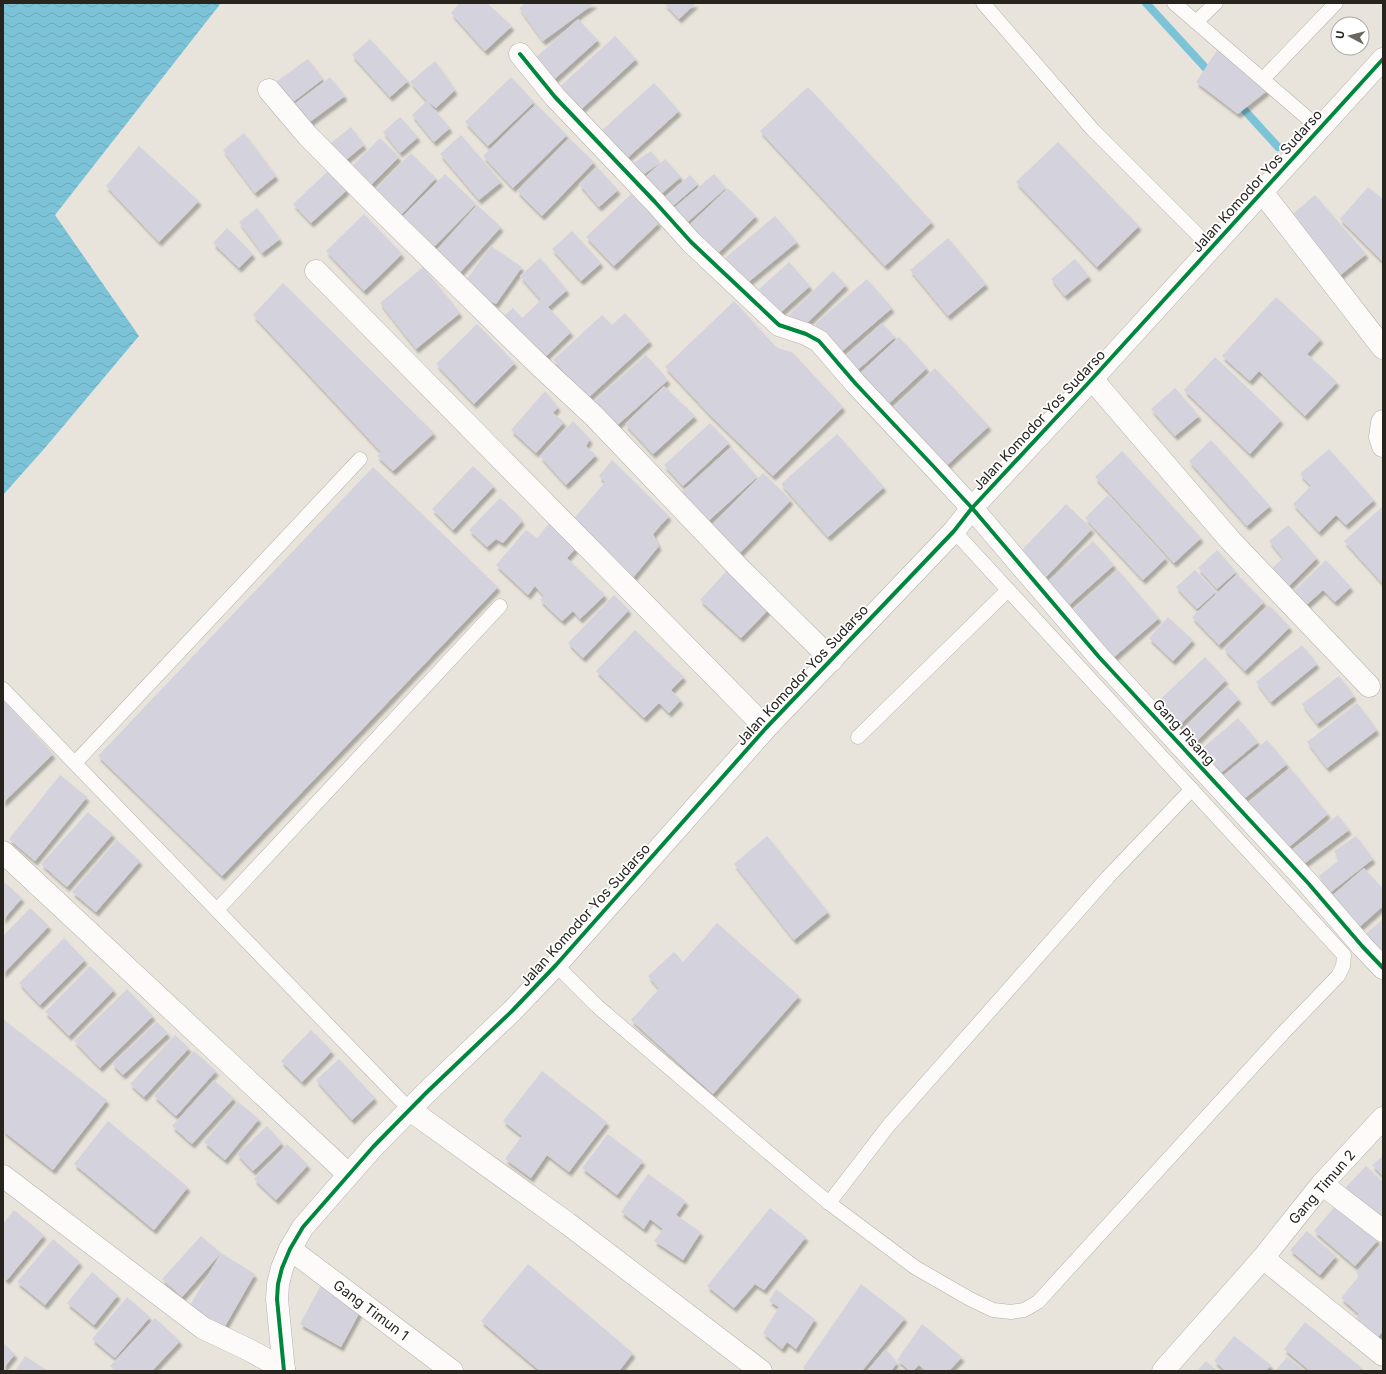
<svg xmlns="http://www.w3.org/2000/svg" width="1386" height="1374" font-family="Inter,sans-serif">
<defs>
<pattern id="water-waves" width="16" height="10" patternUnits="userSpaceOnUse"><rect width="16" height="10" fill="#7cc3d8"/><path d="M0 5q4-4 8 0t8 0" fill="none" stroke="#6ba7b9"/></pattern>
<filter id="shadow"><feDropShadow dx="2.5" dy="4.5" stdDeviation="1" flood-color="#0004"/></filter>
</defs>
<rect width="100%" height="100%" fill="#e8e4db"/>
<polygon fill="url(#water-waves)" points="3,3 221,3 55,215 139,336 44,449 3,495"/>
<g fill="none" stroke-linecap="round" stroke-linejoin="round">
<g stroke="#7cc3d8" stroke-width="8">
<polyline points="1146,3 1212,75"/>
<polyline points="1237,102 1278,147"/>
</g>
</g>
<g fill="#d4d3dd" filter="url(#shadow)">
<polygon points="459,3 487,3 512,26 485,51 451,13"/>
<polygon points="526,3 595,3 543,41 519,8"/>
<polygon points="664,3 696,3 679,19"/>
<polygon points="578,19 598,40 549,84 530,63"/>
<polygon points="615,36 636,59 576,114 555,91"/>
<polygon points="370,39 408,81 390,97 352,55"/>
<polygon points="1218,49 1268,90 1238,114 1196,82"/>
<polygon points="308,59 323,79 293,102 277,81"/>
<polygon points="435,61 455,90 436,108 427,101 450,128 434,142 412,115 427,101 410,82"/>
<polygon points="330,77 345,96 303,127 289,108"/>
<polygon points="511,77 534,102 488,146 465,122"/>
<polygon points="654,83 679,111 623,162 598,134"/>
<polygon points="808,87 932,222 885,266 760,131"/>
<polygon points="536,104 567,135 513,188 483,156"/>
<polygon points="400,117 418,137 400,153 383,132"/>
<polygon points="351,127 364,145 341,164 327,146"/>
<polygon points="244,133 276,176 255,193 223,150"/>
<polygon points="461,135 501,182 479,200 440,154"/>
<polygon points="380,138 399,157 369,187 350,168"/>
<polygon points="569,138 594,162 542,216 517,191"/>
<polygon points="1058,142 1139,226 1097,267 1016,182"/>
<polygon points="139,146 199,201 159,242 106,186"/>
<polygon points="651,151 660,163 641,176 632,164"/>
<polygon points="411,153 436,178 398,218 372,193"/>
<polygon points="665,159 681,177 661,194 646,176"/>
<polygon points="597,167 618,190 599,207 579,184"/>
<polygon points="329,170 347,190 311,223 293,204"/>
<polygon points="445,174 476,204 427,254 396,223"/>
<polygon points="714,174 726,188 682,227 669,212"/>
<polygon points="690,175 698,184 673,206 665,197"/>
<polygon points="1368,187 1383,199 1383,262 1340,219"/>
<polygon points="728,188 756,216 712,259 684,230"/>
<polygon points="631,194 659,223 614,266 586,237"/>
<polygon points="1315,195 1366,254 1337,278 1287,219"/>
<polygon points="477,205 501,227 456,277 432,255"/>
<polygon points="257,208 280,239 262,253 239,222"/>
<polygon points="364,214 402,254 364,291 326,251"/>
<polygon points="775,216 797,242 746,284 725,258"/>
<polygon points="227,228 253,254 239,268 213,243"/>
<polygon points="572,231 601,263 581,281 552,249"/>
<polygon points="948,238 986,284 948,316 910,270"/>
<polygon points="491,246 522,267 496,304 485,299 464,283"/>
<polygon points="540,258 567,290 548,307 571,332 539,363 499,320 513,308 522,318 541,300 520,276"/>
<polygon points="1075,259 1089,276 1065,296 1051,279"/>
<polygon points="789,262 810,286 780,313 759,289"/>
<polygon points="423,267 460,313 416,349 380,303"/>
<polygon points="833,271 846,285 802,328 789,315"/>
<polygon points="867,279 892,308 840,353 815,324"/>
<polygon points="283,283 434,433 393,471 377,456 381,452 253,315"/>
<polygon points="1276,297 1321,339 1307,354 1337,382 1305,416 1259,371 1250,381 1222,356"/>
<polygon points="734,301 777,348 792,352 843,407 773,476 711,416 665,367"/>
<polygon points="625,313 650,341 588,398 553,360 602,315 612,325"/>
<polygon points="882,323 895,337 853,374 841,360"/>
<polygon points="477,324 515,363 474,404 436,364"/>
<polygon points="899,337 927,368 885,407 857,376"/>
<polygon points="646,355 668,380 614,428 592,403"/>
<polygon points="1215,357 1281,420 1250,454 1184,390"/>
<polygon points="935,368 989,426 943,469 890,411"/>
<polygon points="664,386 695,416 653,454 625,424"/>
<polygon points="1175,388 1199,416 1175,436 1151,409"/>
<polygon points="545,391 558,407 553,413 564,422 536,453 511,430"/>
<polygon points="573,421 590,439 586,446 596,455 566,485 540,456"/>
<polygon points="710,423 729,443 683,486 664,465"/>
<polygon points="837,434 884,487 828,537 781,484"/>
<polygon points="1211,440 1270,506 1247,526 1189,461"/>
<polygon points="731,447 757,477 705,524 679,494"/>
<polygon points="1329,449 1374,500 1346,525 1336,515 1319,532 1293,504 1311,486 1300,474"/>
<polygon points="1122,451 1201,538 1174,563 1095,477"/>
<polygon points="612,460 669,516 653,534 659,546 632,579 572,521 605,482 599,476"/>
<polygon points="473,466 494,486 453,530 432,509"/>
<polygon points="373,467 498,587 222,876 98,756"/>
<polygon points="763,473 791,500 734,559 706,531"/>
<polygon points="1108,495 1166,558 1143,580 1085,518"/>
<polygon points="500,498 518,515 522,521 503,543 496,539 487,547 469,530"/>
<polygon points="1066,504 1092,529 1046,577 1020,552"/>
<polygon points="1383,506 1383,584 1344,541"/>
<polygon points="551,521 576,548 567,558 605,595 580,619 573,611 562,621 540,600 544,596 535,586 528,595 496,565 526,530 537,538"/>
<polygon points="1288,525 1317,558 1285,590 1268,572 1283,558 1269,541"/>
<polygon points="1093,541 1114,565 1067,607 1046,583"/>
<polygon points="1217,550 1236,572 1217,589 1198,568"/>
<polygon points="1326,560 1351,587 1335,602 1323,590 1303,608 1291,594"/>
<polygon points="730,567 771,607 741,638 700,600"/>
<polygon points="1118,570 1159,618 1113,658 1072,610"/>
<polygon points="1195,570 1216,592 1197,609 1176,587"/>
<polygon points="1237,574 1264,602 1219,645 1192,617"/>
<polygon points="614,595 629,610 583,658 568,643"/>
<polygon points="1269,605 1290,627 1245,671 1224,649"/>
<polygon points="1168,617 1193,640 1173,661 1149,638"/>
<polygon points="635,630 684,677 671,690 681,700 669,713 659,703 644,718 596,671"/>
<polygon points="1302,645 1317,664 1271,702 1256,682"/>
<polygon points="1205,657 1226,680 1173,731 1151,708"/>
<polygon points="1339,676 1354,696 1317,724 1302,704"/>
<polygon points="1227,686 1239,699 1196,742 1183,729"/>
<polygon points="3,700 53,754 3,803"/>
<polygon points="1357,703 1377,730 1327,768 1307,742"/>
<polygon points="1238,718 1258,742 1216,777 1197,753"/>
<polygon points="1267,740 1287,764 1240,802 1220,778"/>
<polygon points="1290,768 1328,814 1282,853 1243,807"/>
<polygon points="60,775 87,797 35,861 9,839"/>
<polygon points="88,812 113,834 67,887 41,864"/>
<polygon points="1338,815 1349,830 1301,866 1290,851"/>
<polygon points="767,836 828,912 794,940 734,864"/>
<polygon points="1356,836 1373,859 1331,892 1319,876 1339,860 1334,851"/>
<polygon points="117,840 140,861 96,912 72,892"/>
<polygon points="1364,868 1383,889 1383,906 1355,931 1327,900"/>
<polygon points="4,882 22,898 3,920 3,884"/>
<polygon points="30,908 49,926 3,974 3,936"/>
<polygon points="1383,919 1383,963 1361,938"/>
<polygon points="717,923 799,996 713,1094 631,1020 659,989 648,976 674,952 683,962"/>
<polygon points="64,938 85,960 40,1005 19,983"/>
<polygon points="90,966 114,990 69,1036 45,1012"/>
<polygon points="127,989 153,1016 100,1068 74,1041"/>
<polygon points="3,1019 107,1100 53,1170 3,1131"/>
<polygon points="157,1022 168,1033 123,1075 112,1064"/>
<polygon points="311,1030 332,1051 302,1082 281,1061"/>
<polygon points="175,1035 189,1048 144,1097 130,1084"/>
<polygon points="194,1051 216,1071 176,1116 154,1096"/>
<polygon points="339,1059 375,1098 352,1120 316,1080"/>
<polygon points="542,1071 607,1122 569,1172 547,1155 531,1178 505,1159 522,1136 503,1121"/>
<polygon points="214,1080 234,1098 192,1144 172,1126"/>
<polygon points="238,1102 259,1119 225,1160 204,1142"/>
<polygon points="108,1121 188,1187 154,1230 74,1164"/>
<polygon points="267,1126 282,1143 253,1171 237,1154"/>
<polygon points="608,1134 643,1161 617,1195 582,1168"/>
<polygon points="287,1144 308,1165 276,1200 254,1179"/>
<polygon points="1383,1156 1383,1176 1372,1165"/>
<polygon points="1366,1166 1383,1182 1383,1225 1345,1188"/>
<polygon points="648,1174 686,1201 676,1215 701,1232 683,1260 654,1241 663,1229 650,1219 644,1229 621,1212"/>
<polygon points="1337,1204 1378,1240 1355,1266 1314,1231"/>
<polygon points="770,1208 806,1237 764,1290 755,1284 734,1308 707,1286"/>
<polygon points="14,1210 44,1235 7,1280 3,1277 3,1224"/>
<polygon points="1307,1231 1336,1256 1320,1275 1290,1250"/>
<polygon points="201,1236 221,1253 255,1274 224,1328 189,1307 221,1253 182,1297 162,1279"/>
<polygon points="53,1239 80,1262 45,1305 17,1282"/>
<polygon points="1383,1241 1383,1331 1372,1344 1350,1325 1359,1314 1341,1298 1359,1276 1356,1273"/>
<polygon points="528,1264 633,1353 619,1371 540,1371 481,1321"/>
<polygon points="92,1272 118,1295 94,1325 67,1303"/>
<polygon points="861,1284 905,1318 862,1371 806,1371 803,1368"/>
<polygon points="321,1285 362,1308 341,1347 300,1324"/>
<polygon points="776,1289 815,1319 796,1349 787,1342 782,1349 763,1333 779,1307 769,1301"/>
<polygon points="127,1297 150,1317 115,1358 92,1339"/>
<polygon points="155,1318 180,1341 152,1371 116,1371 110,1366"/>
<polygon points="1305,1322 1361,1367 1358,1371 1310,1371 1284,1349"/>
<polygon points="922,1324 962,1357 949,1371 926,1371 919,1365 913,1371 910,1371 897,1360"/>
<polygon points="1234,1336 1271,1365 1266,1371 1226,1371 1214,1361"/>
<polygon points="3,1343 15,1354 3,1369"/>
<polygon points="886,1349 897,1363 891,1371 867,1371"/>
<polygon points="25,1356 48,1371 15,1371"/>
<polygon points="1287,1357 1305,1371 1275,1371"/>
<polygon points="1206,1361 1217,1371 1197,1371"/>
<polygon points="899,1367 904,1371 896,1371"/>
</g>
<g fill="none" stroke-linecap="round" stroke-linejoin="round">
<g stroke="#b5b1ab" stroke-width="15">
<g id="service">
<polyline points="983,3 1093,130 1211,248"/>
<polyline points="1174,3 1319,128"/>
<polyline points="1196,22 1216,3"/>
<polyline points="1263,79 1336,3"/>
<polyline points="3,689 410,1110"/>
<polyline points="858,737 1008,590"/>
<polyline points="75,763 360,459"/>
<polyline points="217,910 500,606"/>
<polyline points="556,965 597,1006 769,1153 829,1203 916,1268 970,1299 993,1310 1011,1312 1024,1310 1038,1302 1283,1033 1338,976 1343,966 1344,955 954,531"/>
<polyline points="829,1203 889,1125 1108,877 1192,789"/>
</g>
</g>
<g stroke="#b5b1ab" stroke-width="23">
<g id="minor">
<polyline points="520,54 555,97 655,202 691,242 779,325 806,334 819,341 855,383 934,467 972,508 1099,657 1308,883 1362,946 1383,968"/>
<polyline points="269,90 307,135 383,212 539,365 594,416 740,569 832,660"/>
<polyline points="1262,192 1383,348"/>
<polyline points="316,271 766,728"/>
<polyline points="1092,379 1230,540 1369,686"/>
<polyline points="1383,421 1382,423 1380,437 1383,446"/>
<polyline points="3,852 348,1174"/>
<polyline points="410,1110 567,1223 761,1371"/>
<polyline points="3,1176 203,1328 249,1350 284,1369"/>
<polyline points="1322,1184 1383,1231"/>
<polyline points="290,1249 452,1371"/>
<polyline points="1263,1258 1383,1355"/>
<polyline points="1163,1371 1263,1258 1322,1184 1383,1118"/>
</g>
</g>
<g stroke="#b5b1ab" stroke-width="23">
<polyline id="tertiary" points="284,1371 277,1299 278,1284 282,1268 290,1249 303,1227 373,1147 426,1093 512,1011 556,965 766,728 954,531 972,508 1092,379 1383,59"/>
</g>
<use href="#service" stroke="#fcfbfa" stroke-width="14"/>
<use href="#minor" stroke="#fcfbfa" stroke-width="22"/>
<use href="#tertiary" stroke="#fcfbfa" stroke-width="22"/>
<g stroke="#fff" stroke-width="6">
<g id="cycleway">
<polyline points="520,54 555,97 655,202 691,242 779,325 806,334 819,341 855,383 934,467 972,508 1099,657 1308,883 1362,946 1383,968"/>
<polyline points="284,1371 277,1299 278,1284 282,1268 290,1249 303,1227 373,1147 426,1093 512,1011 556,965 766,728 954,531 972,508 1092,379 1383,59"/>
</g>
</g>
<use href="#cycleway" stroke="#00873e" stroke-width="4"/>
</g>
<g text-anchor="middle" stroke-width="3.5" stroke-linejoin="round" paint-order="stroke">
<g font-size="14" fill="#27231d" stroke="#fff">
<text transform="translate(1257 181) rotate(-48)" y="5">Jalan Komodor Yos Sudarso</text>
<text transform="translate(1039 420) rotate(-47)" y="5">Jalan Komodor Yos Sudarso</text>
<text transform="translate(802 675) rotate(-47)" y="5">Jalan Komodor Yos Sudarso</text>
<text transform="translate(1184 732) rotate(47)" y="5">Gang Pisang</text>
<text transform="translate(585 915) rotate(-48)" y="5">Jalan Komodor Yos Sudarso</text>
<text transform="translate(1322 1187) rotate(-49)" y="5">Gang Timun 2</text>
<text transform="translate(371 1310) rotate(37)" y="5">Gang Timun 1</text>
</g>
</g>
<rect width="1386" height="1374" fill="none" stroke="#27231d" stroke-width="8"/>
<g transform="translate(1350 36) rotate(277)"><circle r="19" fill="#ffffff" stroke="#a9a7a5"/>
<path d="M0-3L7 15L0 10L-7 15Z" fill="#6b6760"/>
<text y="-6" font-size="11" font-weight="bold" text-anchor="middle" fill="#27231d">U</text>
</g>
</svg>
